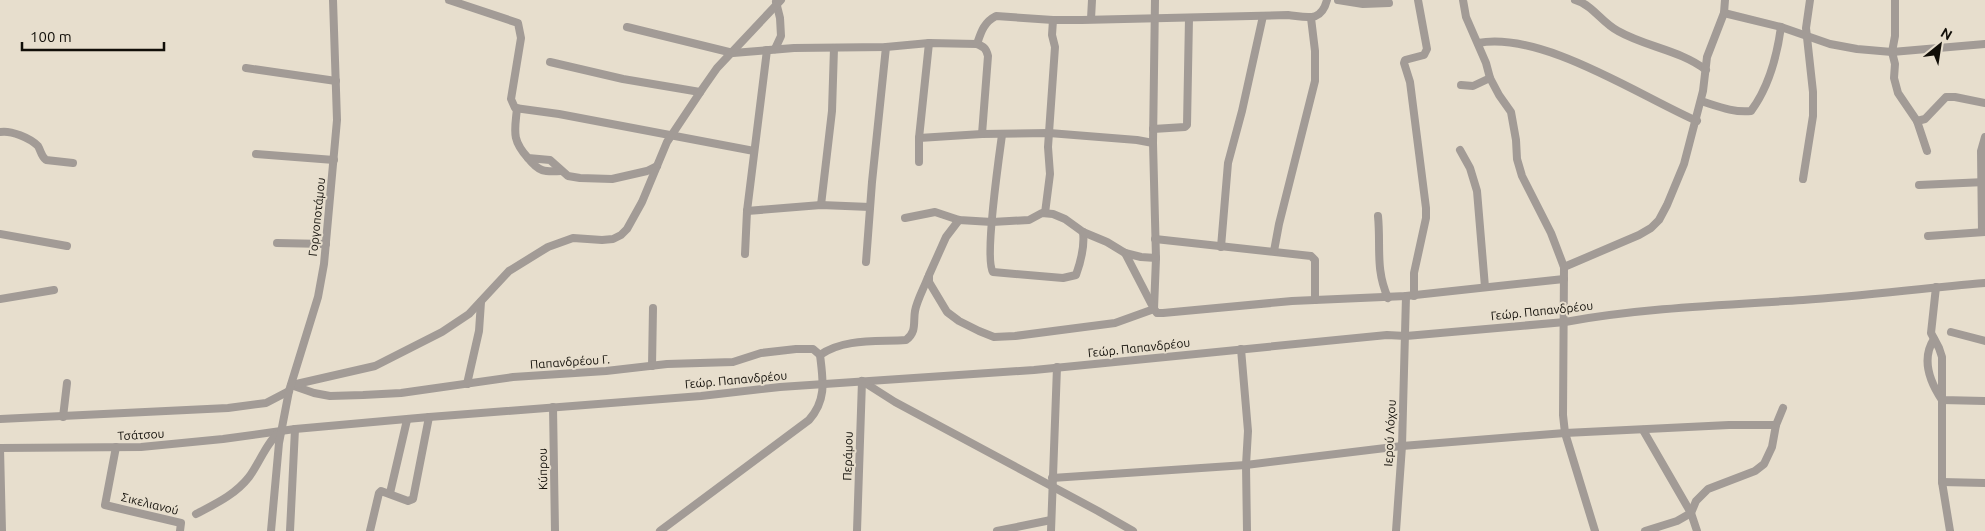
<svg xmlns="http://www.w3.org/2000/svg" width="1985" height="531" font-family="Ubuntu,sans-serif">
<rect width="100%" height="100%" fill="#e7decd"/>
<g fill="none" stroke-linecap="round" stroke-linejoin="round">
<g stroke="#a29b96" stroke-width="8">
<polyline points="449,0 518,23 521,38 511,99 515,108 559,114 754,151"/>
<polyline points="1155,0 1153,143 1156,258 1154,309 1157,313 1163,313 1292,301 1406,296 1564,279"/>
<polyline points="1338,0 1363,4 1389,3"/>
<polyline points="1463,0 1466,17 1486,63 1490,78 1499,95 1511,112 1516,140 1517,159 1522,176 1551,233 1564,267 1563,415 1565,433 1595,531"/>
<path d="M1575 0C1593 5 1601 22 1618 31 1646 47 1680 50 1706 70"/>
<polyline points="1895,0 1895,36 1892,52 1895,64 1894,78 1898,93 1917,121 1927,151"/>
<polyline points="1724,13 1781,27 1830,44 1857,49 1892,52 1985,44"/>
<polyline points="1091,19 1092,0"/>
<path d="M627 27 733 53 794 48 886 47 929 43 977 44C984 47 986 48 988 56L982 134"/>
<path d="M1478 43C1542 31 1638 95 1697 121"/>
<path d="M977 44C981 32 984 22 996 16L1053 20H1082L1288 15C1307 17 1321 23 1327 0"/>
<polyline points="775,49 781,36 780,18 776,2"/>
<polyline points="550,62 623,79 700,92"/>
<polyline points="246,68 336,81"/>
<polyline points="1461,85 1473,86 1490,78"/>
<path d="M1701 101C1717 106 1734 113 1751 111 1769 87 1777 56 1781 27"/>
<path d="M517 108C515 131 511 139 528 158L550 160 568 176 580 178 612 179 647 171 657 166"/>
<polyline points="1917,121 1925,119 1946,97 1955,97 1985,103"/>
<polyline points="1153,129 1185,127 1187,125 1189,18"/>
<path d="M0 132C11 130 30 138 38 146 41 151 41 156 46 160L73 163"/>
<path d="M1002 135C999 157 984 260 993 272L1063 278 1076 275C1081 261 1085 247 1083 232"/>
<polyline points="919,138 982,134 1049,133 1137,140 1153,143"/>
<polyline points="1460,150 1470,168 1477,191 1485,287"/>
<polyline points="256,154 334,160"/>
<path d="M528 158C539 172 544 172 561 171"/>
<polyline points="919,162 919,138 929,43"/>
<polyline points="1803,179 1813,116 1813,92 1806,28 1810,0"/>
<polyline points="1919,185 1985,182"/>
<polyline points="821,205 832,111 834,48"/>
<polyline points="747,211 821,205 870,207"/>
<polyline points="1045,213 1050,174 1048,147 1055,47 1052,35 1053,20"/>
<path d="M1378 216C1381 246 1375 269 1388 298"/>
<polyline points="905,218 935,212 959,220 992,222 1029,220 1042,213 1053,214 1065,219 1083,232 1107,242 1125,253 1141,257 1156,258"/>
<polyline points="959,220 946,237 929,275 929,282 947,312 959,321 979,331 994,337 1015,336 1115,323 1154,309 1125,253"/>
<polyline points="1982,232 1981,151 1985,137"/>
<polyline points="0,234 67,246"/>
<polyline points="1928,236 1985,232"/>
<polyline points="1155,239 1311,256 1315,260 1315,300"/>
<polyline points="277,243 326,244"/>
<polyline points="1221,247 1228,163 1242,111 1263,16"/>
<polyline points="1274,251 1279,224 1315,81 1315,51 1311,18"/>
<polyline points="745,254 747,211 767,50"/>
<polyline points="866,262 872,182 886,47"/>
<polyline points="1564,267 1639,235 1651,228 1659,220 1667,205 1684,164 1703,91 1707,57 1724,13 1725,0"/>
<polyline points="1936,287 1931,333 1939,348 1942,357 1942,482 1950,531"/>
<polyline points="1414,296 1414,273 1426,218 1426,208 1410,82 1404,63 1405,60 1424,55 1427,49 1418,0"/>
<polyline points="0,299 54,290"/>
<polyline points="1951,332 1985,341"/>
<path d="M1934 339C1921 359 1930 382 1942 400L1985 401"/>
<polyline points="1241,349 1248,431 1246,465 1247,531"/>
<path d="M820 355C844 338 878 342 906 340 917 332 913 322 915 311 917 300 924 288 928 277"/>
<polyline points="652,366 653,308"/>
<polyline points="862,381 895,402 1098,511 1133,531"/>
<polyline points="467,384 479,331 481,302"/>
<path d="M291 385 314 393 330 396 363 395 401 393 513 377 606 371 667 364 733 362 761 353 796 349H813L820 355C823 380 827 400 809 420L660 531"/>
<polyline points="292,385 375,366 442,332 469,314 509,271 548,247 573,238 602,240 613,239 621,235 627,229 642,202 667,142 703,88 717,68 781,0"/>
<polyline points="553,407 555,531"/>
<polyline points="63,417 67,383"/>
<polyline points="0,419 228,408 266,403 289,391"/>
<polyline points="1643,430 1691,513 1697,531"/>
<polyline points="116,447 105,505 181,523 180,531"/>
<path d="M0 448 141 447 223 439 295 429 429 417 701 396 780 387 1034 370 1387 335 1406 336 1565 322C1641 308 1725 305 1803 300 1864 296 1924 288 1985 283"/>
<polyline points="0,448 2,531"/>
<polyline points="1052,478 1246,465 1402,446 1565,433 1729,425 1776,425"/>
<polyline points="1942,482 1985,483"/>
<polyline points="390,493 407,420"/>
<path d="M196 514C215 504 235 495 249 477 259 464 267 441 280 432"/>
<polyline points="271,531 279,443 289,391 318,297 324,264 337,120 333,0"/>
<polyline points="290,531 295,429"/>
<polyline points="370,531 379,493 381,491 408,501 413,499 429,417"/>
<polyline points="857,531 862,381"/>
<polyline points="997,531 1051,520"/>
<polyline points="1051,531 1057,367"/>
<polyline points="1396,531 1402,446 1406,296"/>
<polyline points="1645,531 1677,521 1691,513 1696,501 1708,489 1755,471 1764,464 1772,447 1776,425 1783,408"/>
</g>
</g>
<g text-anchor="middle" stroke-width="4" stroke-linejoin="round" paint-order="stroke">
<g font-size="12" fill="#110e08" stroke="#e7decd">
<text transform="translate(317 217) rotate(-84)" y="4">Γοργοποτάμου</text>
<text transform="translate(1542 311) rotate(-6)" y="4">Γεώρ. Παπανδρέου</text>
<text transform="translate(1139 348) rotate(-6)" y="4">Γεώρ. Παπανδρέου</text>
<text transform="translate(570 362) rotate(-4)" y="4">Παπανδρέου Γ.</text>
<text transform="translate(736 380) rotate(-5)" y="4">Γεώρ. Παπανδρέου</text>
<text transform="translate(1390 433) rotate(-87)" y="4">Ιερού Λόχου</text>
<text transform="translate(141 435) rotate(-3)" y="4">Τσάτσου</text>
<text transform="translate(848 456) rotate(-88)" y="4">Περάμου</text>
<text transform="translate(543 469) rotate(-91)" y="4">Κύπρου</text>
<text transform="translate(150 504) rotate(14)" y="4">Σικελιανού</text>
</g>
</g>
<g transform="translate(1940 45) rotate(30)" stroke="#e7decd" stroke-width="4" paint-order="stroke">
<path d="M0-4L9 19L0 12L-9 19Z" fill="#110e08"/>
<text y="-8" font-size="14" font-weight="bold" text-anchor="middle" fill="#110e08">N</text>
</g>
<path d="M22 42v8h142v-8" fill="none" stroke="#110e08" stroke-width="2.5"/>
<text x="30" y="42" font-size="15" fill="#110e08" stroke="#e7decd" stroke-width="4" paint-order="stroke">100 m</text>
</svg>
